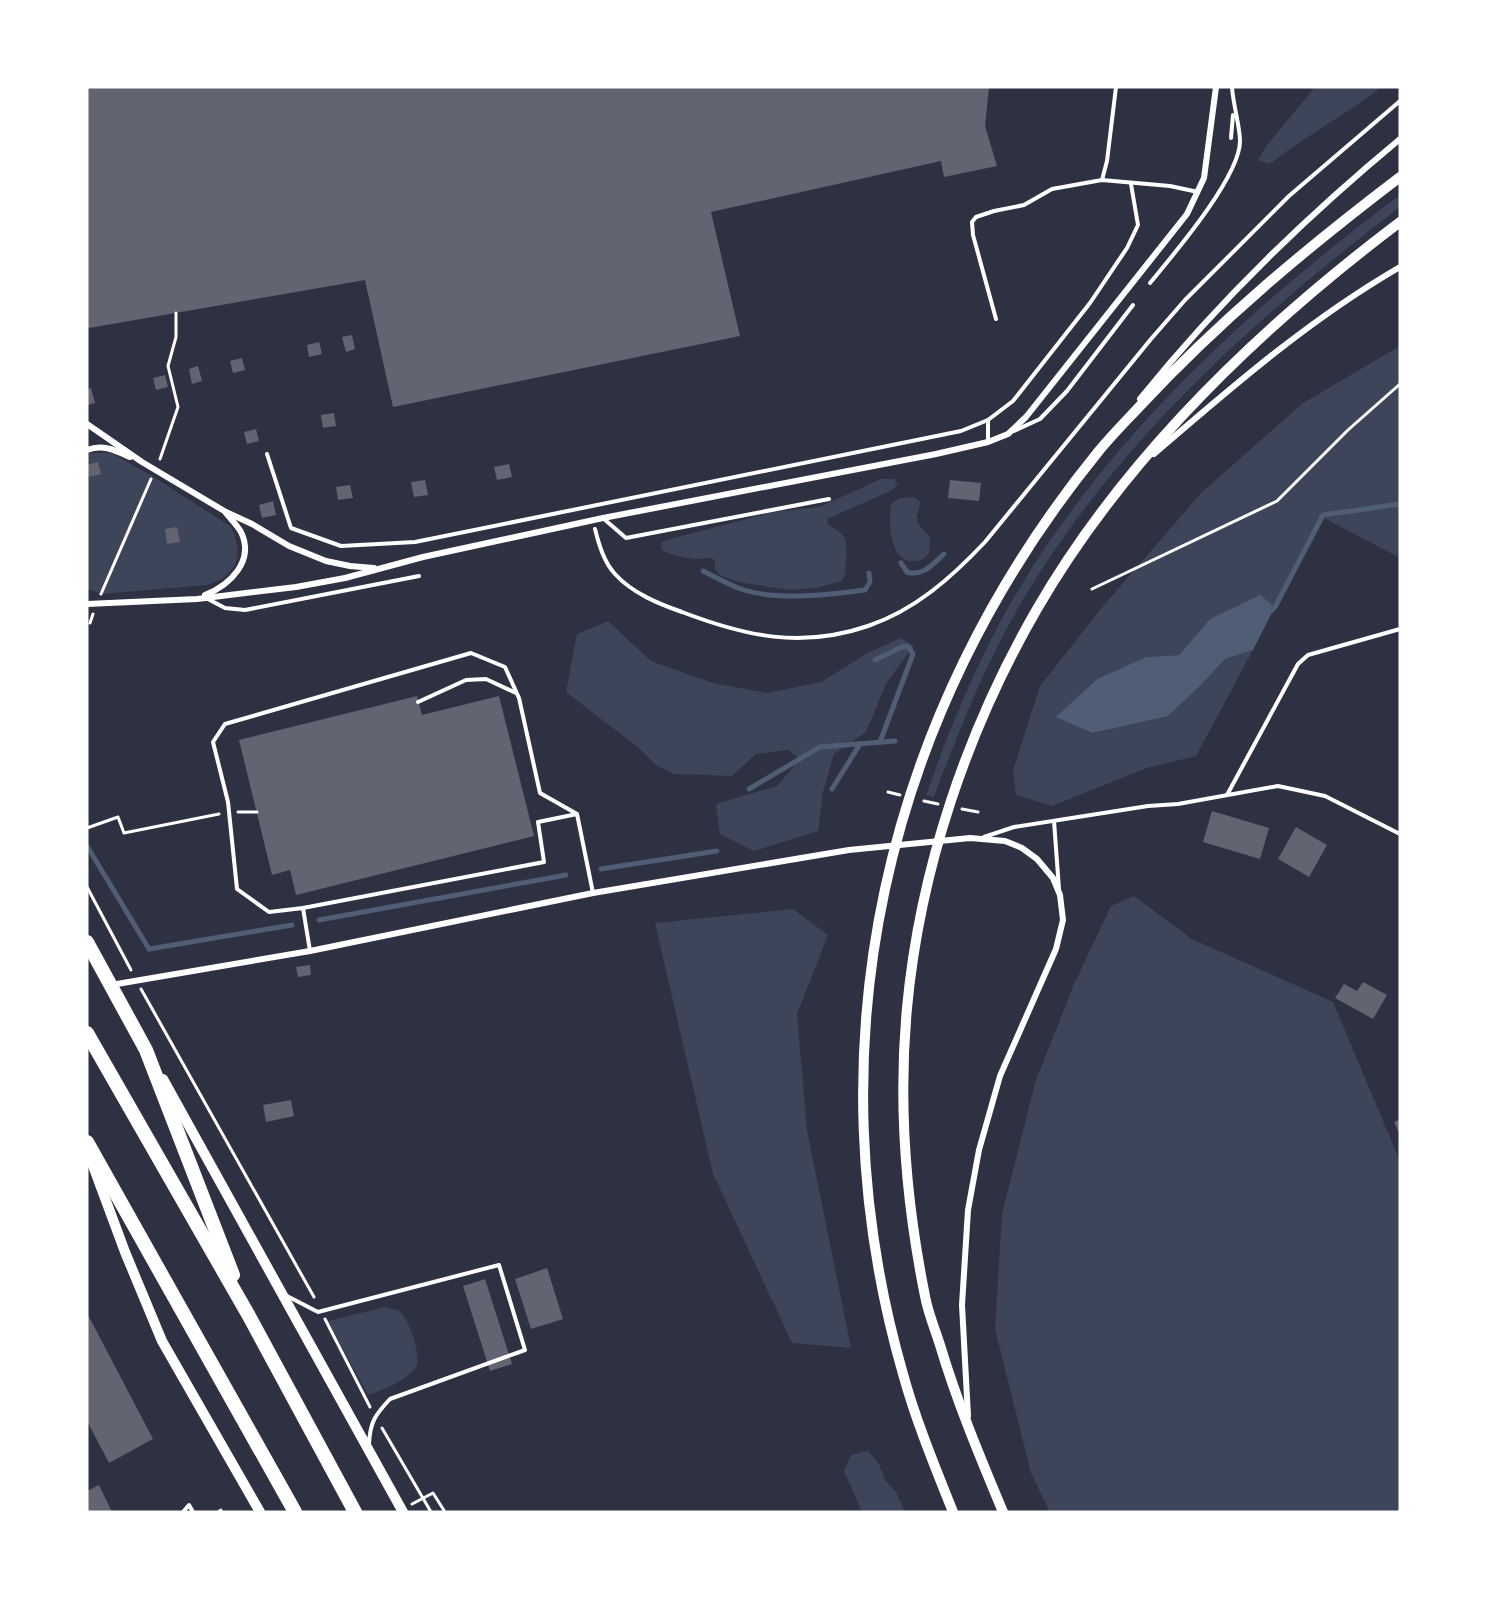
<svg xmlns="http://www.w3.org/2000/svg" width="1487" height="1599" font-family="'PT Serif',serif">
<rect width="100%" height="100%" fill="#2d3142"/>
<g fill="#3c4559">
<path d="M1315 87H1381C1346 115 1305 136 1270 164L1258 160 1267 145Z"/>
<path d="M1400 195V207C1257 316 1117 442 1024 598 987 661 959 729 934 797L926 795C951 725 979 656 1017 592 1111 434 1254 304 1400 195Z"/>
<polygon points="1400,346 1400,558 1324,518 1275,607 1260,596 1210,619 1179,655 1146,657 1097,679 1057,717 1092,733 1203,683 1225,659 1253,650 1196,756 1147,768 1052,806 1016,795 1013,770 1040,686 1104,605 1201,493 1303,403"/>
<path d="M91 453H111L152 476 230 526C245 553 238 576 207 585L102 594 88 589 87 456Z"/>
<path d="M881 479H894L898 483 893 490 827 519 828 525C846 534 848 539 846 559 845 568 847 573 842 581L816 588 789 590 738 582 720 575 715 569V560C708 556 703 559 696 559 684 558 672 555 662 550L661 543 666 540 774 512 819 507Z"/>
<path d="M914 497 921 503 917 515 918 524 930 537C930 541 930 548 929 552 924 563 908 564 900 556 889 544 889 519 891 504L900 498Z"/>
<polygon points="608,621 651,661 713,683 767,693 821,682 866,654 900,638 914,646 887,682 866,732 834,754 823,792 818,831 754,851 720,834 716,804 777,786 800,759 788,750 756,754 732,776 674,774 657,766 639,748 566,692 577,634"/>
<polygon points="1134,896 1192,939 1333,1002 1400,1161 1400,1512 1050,1512 1031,1473 995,1329 1002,1214 1035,1083 1074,984 1111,906"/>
<polygon points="793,909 828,935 797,1014 807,1130 851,1348 792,1343 713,1174 655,923"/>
<path d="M385 1307C389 1308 395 1309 399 1311 409 1319 422 1356 416 1367 408 1380 381 1391 368 1395L328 1321Z"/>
<polygon points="868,1451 879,1464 885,1480 896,1492 905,1512 862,1512 844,1471 851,1455"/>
</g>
<polygon fill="#4f5d75" points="1260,595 1275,607 1253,650 1225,659 1203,683 1168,716 1092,733 1056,717 1097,679 1146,657 1179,655 1210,619"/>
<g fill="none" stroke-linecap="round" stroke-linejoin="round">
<g stroke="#4f5d75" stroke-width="5">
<path d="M901 563 907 572C923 577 933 564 944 554"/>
<path d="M703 571C715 577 728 584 741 589 776 601 828 595 865 590L870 582 869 573"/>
<polyline points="1271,611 1275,607 1323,515 1400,504"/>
<polyline points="875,660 904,646 909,647 913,654 880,742"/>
<polyline points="749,789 820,747 895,741"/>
<polyline points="832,789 860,744"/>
<polyline points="87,846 149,949 292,925"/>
<polyline points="601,869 717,851"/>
<polyline points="319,920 566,875"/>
</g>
</g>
<g fill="#626471">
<polygon points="87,87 989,87 985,126 997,166 944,177 941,161 711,212 740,336 393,407 365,280 89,328 87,325"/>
<polygon points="352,335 355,349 346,352 342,337"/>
<polygon points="319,342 322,354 309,357 307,345"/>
<polygon points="242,358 245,370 233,373 230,361"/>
<polygon points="198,366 202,381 192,384 189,369"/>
<polygon points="165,375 168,387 156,390 153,378"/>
<polygon points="91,388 95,403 87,405 87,389"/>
<polygon points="334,413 336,426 323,428 321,415"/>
<polygon points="256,429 259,441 247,444 244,432"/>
<polygon points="98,462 101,474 89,477 87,465"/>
<polygon points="509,464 512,477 497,480 494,467"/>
<polygon points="425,480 428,495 414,497 411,482"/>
<polygon points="950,480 981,483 979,501 948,498"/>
<polygon points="350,485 353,498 338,500 336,487"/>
<polygon points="273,501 276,515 262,518 259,505"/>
<polygon points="177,527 180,542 167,544 165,529"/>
<polygon points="417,696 422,715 499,696 534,836 296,895 290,870 272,875 239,740"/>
<polygon points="1212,811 1269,828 1260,859 1203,842"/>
<polygon points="1296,827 1327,845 1309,877 1278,859"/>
<polygon points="310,965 311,975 298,977 296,967"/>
<polygon points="1363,982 1387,995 1373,1019 1335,998 1344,984 1357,991"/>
<polygon points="291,1100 294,1116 266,1122 263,1105"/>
<polygon points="1400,1119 1400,1135 1394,1122"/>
<polygon points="547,1268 563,1319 531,1329 515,1279"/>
<polygon points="485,1279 512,1364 490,1371 463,1286"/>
<polygon points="87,1313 153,1439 109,1463 87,1421"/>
<polygon points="99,1485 112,1512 87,1512 87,1491"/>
</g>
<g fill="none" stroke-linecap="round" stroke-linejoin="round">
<g stroke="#fff" stroke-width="3">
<polyline points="160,459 178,407 168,366 176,337 176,313"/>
<polyline points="1092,589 1277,501 1348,430 1400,384"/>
<polyline points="101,594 151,479"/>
<polyline points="90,623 93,614"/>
<polyline points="888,792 900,795"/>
<polyline points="924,801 938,804"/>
<polyline points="962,809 978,812"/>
<polyline points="238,812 257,812"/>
<polyline points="87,828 118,817 124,833 219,814"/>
<polyline points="87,887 131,970"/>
<polyline points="141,989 314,1297"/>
<polyline points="325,1319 370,1407"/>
<polyline points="382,1428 431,1512"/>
<polyline points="412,1504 433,1493 445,1512"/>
<polyline points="218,1512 221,1510"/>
</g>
<g stroke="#fff" stroke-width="4">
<polyline points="1231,138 1233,115"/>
<polyline points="1102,180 1107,161 1116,87"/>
<path d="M1150 283C1173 255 1240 177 1240 141 1240 127 1233 104 1232 87"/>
<polyline points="996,319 973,235 972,222 976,217 994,211 1024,205 1052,189 1102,180 1170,186 1198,192"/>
<polyline points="988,420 988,442"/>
<polyline points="1014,431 1040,419 1067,391 1133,305"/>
<polyline points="267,454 291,528 341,546 415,542 961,431 988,420 1013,401 1090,303 1127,248 1138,225 1131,184"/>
<polyline points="604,519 626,538 829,499"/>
<path d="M595 529C599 545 604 562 615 574 632 593 659 604 682 612 745 636 801 649 868 626 915 610 951 578 985 542L1151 339 1185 300 1289 196 1400 101"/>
<polyline points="206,598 225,608 245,610 419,576"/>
<polyline points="418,702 466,680 486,679 516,693"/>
<polyline points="1227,795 1298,664 1308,655 1400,629"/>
<polyline points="577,814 538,822 544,862 303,908 269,912 237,889 228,802 213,742 225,724 471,653 505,667 519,698 540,793 577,814 593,893"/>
<polyline points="1054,821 1059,889"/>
<polyline points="984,837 1014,827 1148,806 1178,804 1278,786 1325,796 1400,834"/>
<polyline points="303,908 310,951"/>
<path d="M287 1296 318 1312 499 1265 525 1350 390 1399C375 1415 370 1422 369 1444"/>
<polyline points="183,1512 189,1505 193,1512"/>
</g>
<g stroke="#fff" stroke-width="6">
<path d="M1140 399C1217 303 1306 217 1400 139"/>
<polyline points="87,424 142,462 226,512 252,524 289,546 326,561 350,566 374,568"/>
<path d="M87 450C103 444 115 450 130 457"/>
<path d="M1154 454C1233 386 1310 319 1400 267"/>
<path d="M205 595C230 585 255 561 241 532 237 525 231 519 226 513"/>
<polyline points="87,604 197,599 296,587 345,578 423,557 603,518 936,454 988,442 1008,434 1026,417 1187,214 1204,178 1216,87"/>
<polyline points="111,985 310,951 593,893 849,850 970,838 1005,841 1022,848 1037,859 1053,878 1060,895 1063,920 1056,949 1000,1076 979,1150 968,1210 962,1305 968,1416"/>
</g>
<g stroke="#fff" stroke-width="10">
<polyline points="163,1079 403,1512"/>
<polyline points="89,1155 125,1252 162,1341 260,1512"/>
<path d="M953 1512C935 1467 916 1421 903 1374 809 1047 884 715 1098 452 1111 436 1126 421 1140 406 1219 321 1308 247 1400 177"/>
<path d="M1003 1512C980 1457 957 1402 940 1345 935 1329 928 1313 925 1296 906 1202 898 1104 907 1008 920 869 967 730 1037 609 1125 457 1261 327 1400 222"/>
</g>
<g stroke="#fff" stroke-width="14">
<polyline points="87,942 146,1050 233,1275"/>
<polyline points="87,1033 249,1316 355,1512"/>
<polyline points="87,1142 295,1512"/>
</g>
</g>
<rect width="1487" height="1599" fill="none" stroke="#ffffff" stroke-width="177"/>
</svg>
